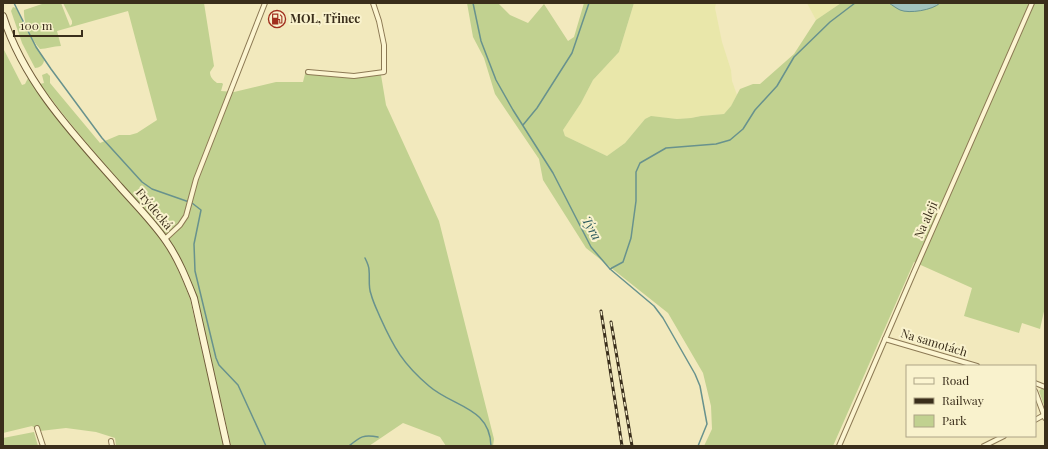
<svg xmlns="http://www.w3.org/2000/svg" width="1048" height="449" font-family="'Playfair Display',serif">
<rect width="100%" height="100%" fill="#f2e9bd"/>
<g fill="#e9e7aa">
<polygon points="634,3 716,3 715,8 722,42 731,70 732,81 737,95 731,106 724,114 701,116 691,118 677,119 658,117 645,119 625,143 607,156 565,136 563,130 581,103 593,80 619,52"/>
<polygon points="807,3 841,3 816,20"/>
</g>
<g fill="#c1d190">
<path d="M45 3H61L70 26 72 24V21L63 3H204L214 66 210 72C210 77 213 80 217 83H222L223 84 221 91 234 92 276 82H303L305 74 350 78 381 75 386 105 439 221 494 439 493 446H446L440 437 403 423 369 446H231L197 297C189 277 180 257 169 239 155 218 136 200 119 181 92 150 65 118 40 84L44 83 42 75 47 73 50 76V83L100 143 119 135H130L137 133 157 120 128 11 57 31 61 46C53 46 47 49 40 49 31 39 23 23 24 10Z"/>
<path d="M467 3H498L510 15 528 23 544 4 568 41 574 37 584 3H634L619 52 593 80 581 103 563 130 565 136 607 156 625 143 645 119 651 116 677 119 691 118 701 116 724 114 731 106 740 89 753 84H760L794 54 816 20 841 3H889L892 5C905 6 931 12 940 3H1045V307L1040 329 1022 323 1019 333 964 316 972 288 914 262 833 446H704L712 429 711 406 703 373 668 313 586 248 543 180 539 159 495 94 484 58 473 37Z"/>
<path d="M13 7 16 8 44 60C44 65 39 68 35 68L22 43 11 11Z"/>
<path d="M3 48 22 85 25 84 28 78C48 106 68 132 90 158 114 186 141 212 162 241 174 259 183 279 190 299L224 446H116L115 438 96 432 66 428 40 431 32 426 3 433Z"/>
<polygon points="1043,387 1045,388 1045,408 1039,391"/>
<polygon points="34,432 38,446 3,446 3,438"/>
</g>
<path fill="#a1c3be" stroke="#68928d" d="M889 3H940C933 10 909 14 900 10 896 8 892 5 889 3Z"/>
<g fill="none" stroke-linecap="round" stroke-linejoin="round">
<g stroke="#68928d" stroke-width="1.5">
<polyline points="14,3 36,47 51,69 102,138 142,182 152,189 192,203 201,210 194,244 195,271 216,358 219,365 238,385 266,446"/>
<polyline points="473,3 481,41 496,80 513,110 553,173 591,247 610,269 654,306 663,318 695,374 700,386 707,424 698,446"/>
<polyline points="523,125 537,108 572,53 589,3"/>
<path d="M365 258C367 262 369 266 369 270 370 278 368 287 371 294 373 302 377 310 380 317 394 348 403 364 429 386 453 407 490 407 491 446"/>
<polyline points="610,269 623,262 631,238 636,201 636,172 640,163 666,148 716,144 730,140 743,129 755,110 777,86 794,57 830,22 855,3"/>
<path d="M349 446C360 437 363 434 378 437"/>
</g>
<g stroke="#8c7954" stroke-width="6">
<g id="street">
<polyline points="308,72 354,76 384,72 384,45 379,21 373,3"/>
<polyline points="165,239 180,225 186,216 196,179 265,3"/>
<polyline points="885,339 977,366"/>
<polyline points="1035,383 1045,387"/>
<polyline points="1035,391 1045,418"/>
<polyline points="1035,420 1044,415"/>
<polyline points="37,428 43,446"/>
<polyline points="111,441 112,446"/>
<polyline points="839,446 914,272 1032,3"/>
<polyline points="984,446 1004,436"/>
</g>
</g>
<g stroke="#6e5a38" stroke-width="8">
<path id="secondary" d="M3 16C24 83 75 136 120 187 136 205 153 222 166 241 178 258 186 278 194 298L227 446"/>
</g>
<use href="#street" stroke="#fcf5d1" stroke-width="4"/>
<use href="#secondary" stroke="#fcf5d1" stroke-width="6"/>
<g stroke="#3a2e1b" stroke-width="3">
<g id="rail">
<polyline points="601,311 622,446"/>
<polyline points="611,322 632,446"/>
</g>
</g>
<use href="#rail" stroke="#f9f2cd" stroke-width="1.5" stroke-dasharray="4.5" stroke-linecap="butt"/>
</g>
<defs>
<g id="fuel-ring" transform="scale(0.9)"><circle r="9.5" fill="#f9f2cd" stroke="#a12f1e" stroke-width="1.5"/><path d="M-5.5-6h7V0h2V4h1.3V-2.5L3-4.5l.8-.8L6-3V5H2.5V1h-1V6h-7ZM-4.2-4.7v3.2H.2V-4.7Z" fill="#a12f1e"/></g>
</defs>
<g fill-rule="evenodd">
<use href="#fuel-ring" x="277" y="19"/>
</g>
<g text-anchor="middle" stroke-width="4" stroke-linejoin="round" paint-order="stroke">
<g font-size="12" font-weight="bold" fill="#3a2e1b" stroke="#f9f2cd" text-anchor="start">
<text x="290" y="23">MOL, Třinec</text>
</g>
<g font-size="12" fill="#3a2e1b" stroke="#f9f2cd">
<text transform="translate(154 209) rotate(50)" y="4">Frýdecká</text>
<text transform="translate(926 220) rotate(-66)" y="4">Na aleji</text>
<text transform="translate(934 343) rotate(17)" y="4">Na samotách</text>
</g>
<g font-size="13" font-style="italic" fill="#28575b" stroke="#f9f2cd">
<text transform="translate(592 228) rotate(61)" y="5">Tyra</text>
</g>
</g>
<rect width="1048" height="449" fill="none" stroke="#3a2e1b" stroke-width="8"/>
<rect x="906" y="365" width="130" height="72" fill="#f9f2cd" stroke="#ada486"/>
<rect x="914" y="378" width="20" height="6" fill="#fcf5d1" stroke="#ada486"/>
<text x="942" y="385" font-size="12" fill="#3a2e1b">Road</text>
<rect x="914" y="398" width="20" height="6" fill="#3a2e1b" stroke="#ada486"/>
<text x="942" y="405" font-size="12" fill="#3a2e1b">Railway</text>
<rect x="914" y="415" width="20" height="12" fill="#c1d190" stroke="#ada486"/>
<text x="942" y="425" font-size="12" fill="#3a2e1b">Park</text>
<path d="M14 30v6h68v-6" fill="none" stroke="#3a2e1b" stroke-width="2"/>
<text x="20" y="30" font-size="12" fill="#3a2e1b" stroke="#f9f2cd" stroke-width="3" paint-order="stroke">100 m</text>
</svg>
